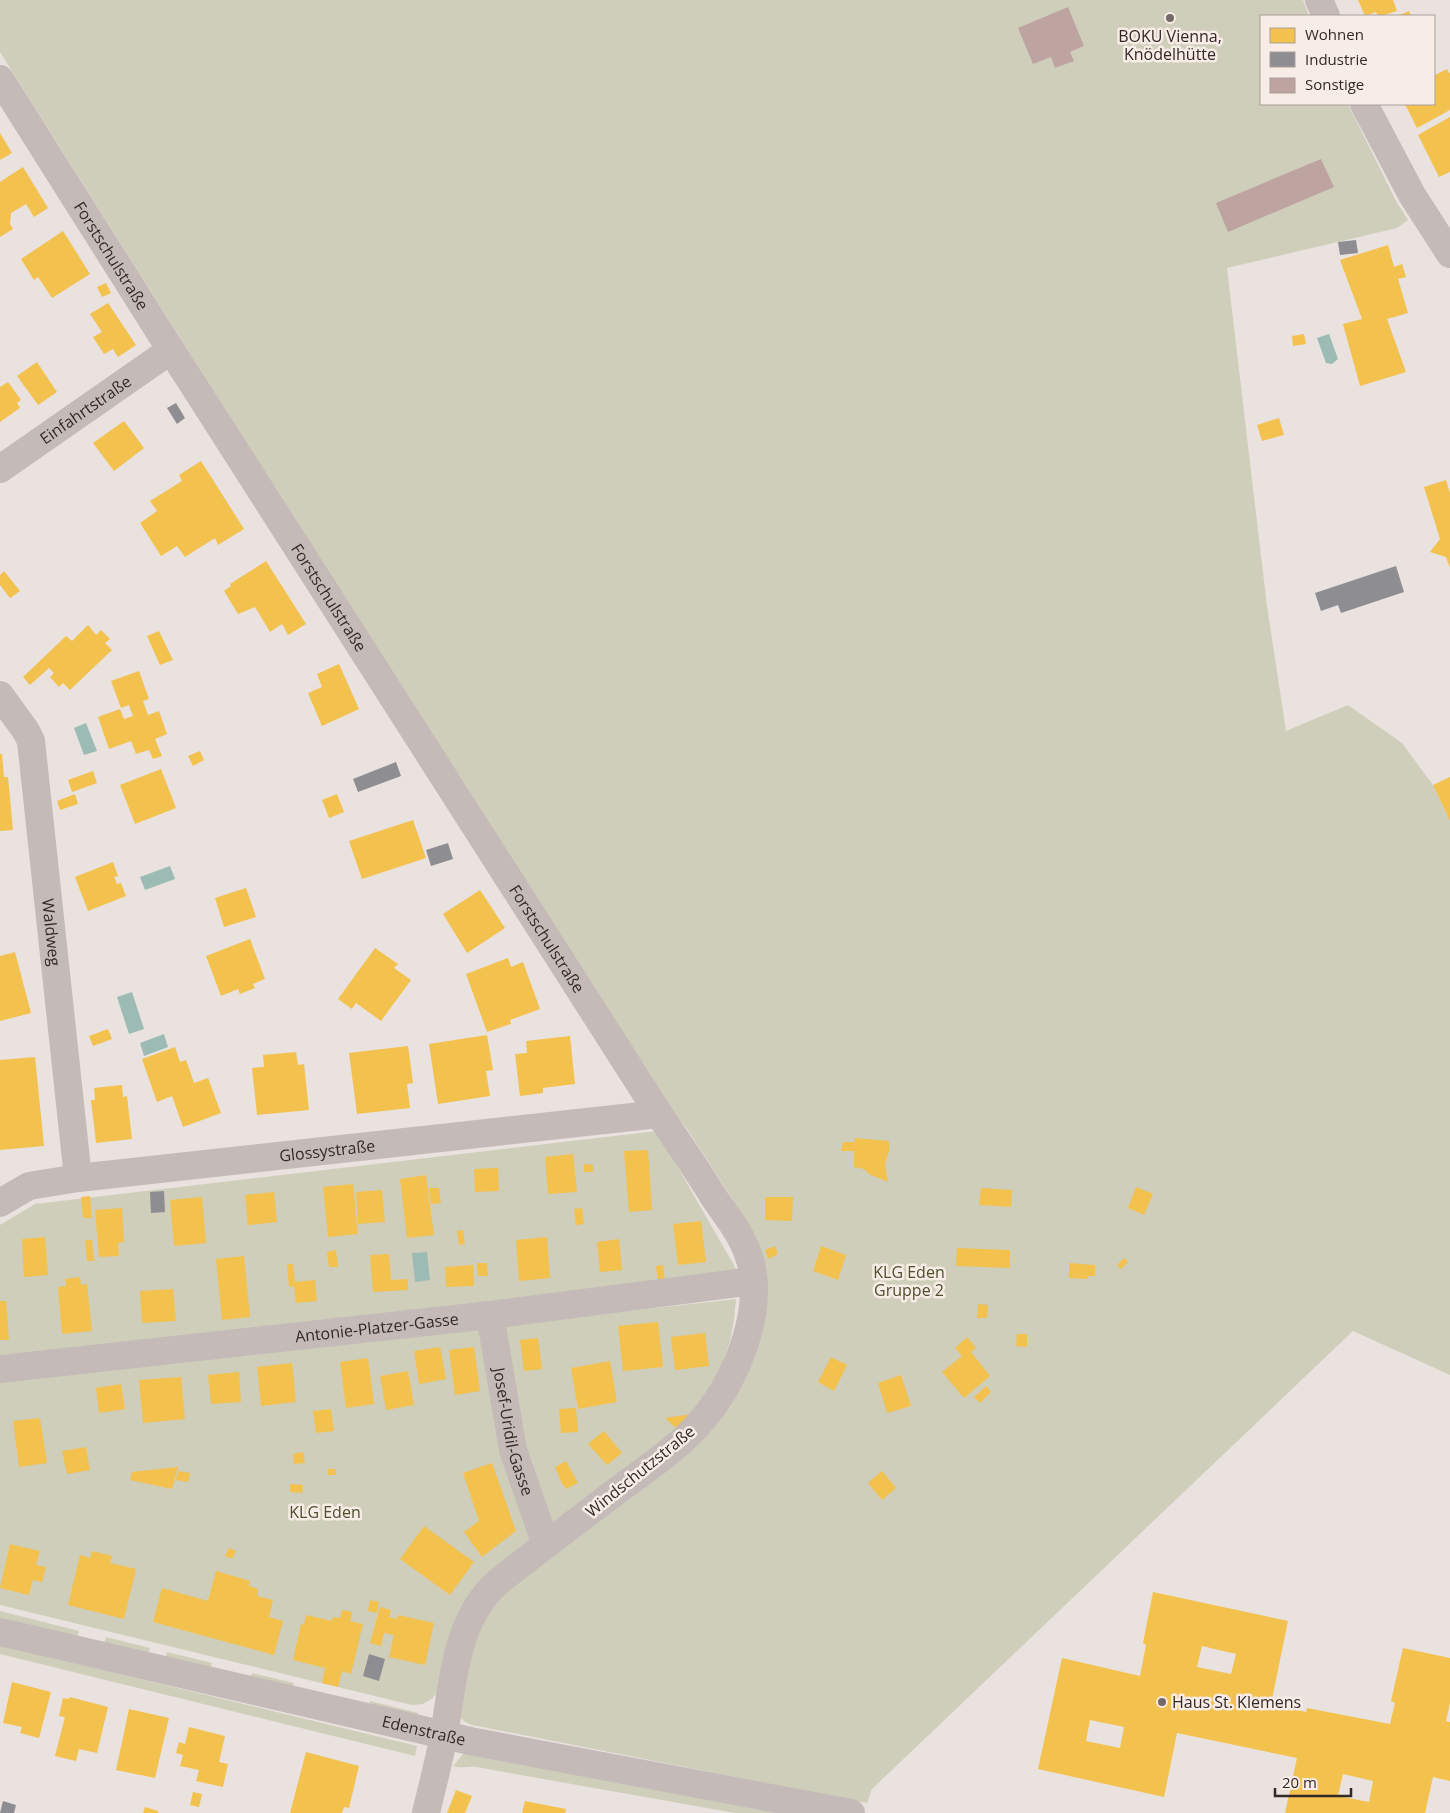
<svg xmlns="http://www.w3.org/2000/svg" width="1450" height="1813" font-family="'Open Sans',sans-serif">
<rect width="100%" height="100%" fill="#eae2df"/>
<g fill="#cfceba">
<path d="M0 0H1303L1309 16H1261V104H1348L1396 201 1408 220 1397 228 1227 268 1267 606 1286 731 1348 705 1402 743 1433 785 1450 821V1375L1353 1331 872 1789 867 1803 472 1725C462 1722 459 1717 457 1707L477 1627 498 1593 740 1382 746 1220 687 1129 642 1071 0 52Z"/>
<polygon points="657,1131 739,1274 0,1357 0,1225 35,1204"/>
<polygon points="736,1299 734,1320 730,1341 719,1373 684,1426 551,1527 519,1433 503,1325"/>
<polygon points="483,1327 535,1540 433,1698 423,1704 412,1705 0,1605 0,1381"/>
<polygon points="0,1611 79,1631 77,1638 0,1620"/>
<polygon points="106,1637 150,1648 148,1656 104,1645"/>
<polygon points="0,1645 417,1746 415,1756 0,1654"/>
<polygon points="167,1652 212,1663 210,1670 165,1660"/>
<polygon points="252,1673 294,1683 292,1690 250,1680"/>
<polygon points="370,1701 418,1713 417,1720 369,1709"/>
<path d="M470 1753 781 1813H735L476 1767C467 1766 462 1769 453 1766L463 1754Z"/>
</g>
<g fill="#9cbbb4">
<polygon points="1329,334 1338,359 1332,364 1326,363 1317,338"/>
<polygon points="86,723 97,751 84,755 74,728"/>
<polygon points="170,866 175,879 145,890 140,877"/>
<polygon points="132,992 144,1029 129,1034 117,997"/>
<polygon points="164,1034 168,1047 144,1056 140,1043"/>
<polygon points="427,1252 430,1280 415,1282 412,1253"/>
</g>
<g fill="#f2c14e" fill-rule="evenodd">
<polygon points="1358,0 1393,0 1397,11 1381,16 1378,16 1376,12 1365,16"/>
<polygon points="1409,11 1411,16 1397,16"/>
<polygon points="1447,69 1450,74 1450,110 1417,128 1405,104 1434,104 1434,73 1435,75"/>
<polygon points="1450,117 1450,172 1439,177 1418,135"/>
<polygon points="0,133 12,153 0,160"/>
<polygon points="23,167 48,208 34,217 26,204 11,213 10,224 13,229 0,237 0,182"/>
<polygon points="63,231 90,274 52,298 38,277 34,280 21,259"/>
<polygon points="1388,245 1394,267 1402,264 1406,277 1398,279 1408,313 1387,319 1406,372 1360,386 1343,324 1362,319 1340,260"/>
<polygon points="106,283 111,293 102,297 97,287"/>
<polygon points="108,303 136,345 118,357 113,349 104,354 93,337 102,332 90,314"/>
<polygon points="1304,334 1306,344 1293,346 1292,336"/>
<polygon points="37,362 57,392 38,405 17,376"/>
<polygon points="8,382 21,400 17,403 20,408 0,422 0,387"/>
<polygon points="1279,418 1284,435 1262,441 1257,425"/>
<polygon points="124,421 144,448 114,471 93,443"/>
<polygon points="201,461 244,529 218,545 215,538 185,557 177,546 161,556 140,523 157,511 150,501 182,481 179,475"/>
<polygon points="1446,480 1450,493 1450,568 1446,557 1430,552 1440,539 1424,487"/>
<polygon points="266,561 306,624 288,635 282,624 270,632 255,607 238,614 224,591 231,586 230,584"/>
<polygon points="4,571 20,591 10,598 0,585 0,575"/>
<polygon points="88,625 96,635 101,630 110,639 105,643 112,650 70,690 63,683 59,687 50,677 54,673 49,668 30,685 23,677 66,636 72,641"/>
<polygon points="159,631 173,660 160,665 147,636"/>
<polygon points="339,664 359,709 322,726 308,693 322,687 317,674"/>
<polygon points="139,671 149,699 143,701 148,715 159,711 167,734 155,739 162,756 153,759 149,750 136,754 131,741 109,749 98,717 120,709 124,719 133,716 129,705 121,708 111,681"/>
<polygon points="200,751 204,760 193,766 188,756"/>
<polygon points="0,754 2,754 4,777 8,777 13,830 0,831"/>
<polygon points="161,769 176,808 135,824 120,785"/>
<polygon points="93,771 97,783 72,792 68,780"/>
<polygon points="1450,777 1450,821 1433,785"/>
<polygon points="75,794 78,804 60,810 57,801"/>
<polygon points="337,794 344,812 329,818 322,800"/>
<polygon points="413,820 426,858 362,879 349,841"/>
<polygon points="113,862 118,876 114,877 117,884 121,883 126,896 88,911 75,877"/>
<polygon points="246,888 256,917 224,927 215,898"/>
<polygon points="480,890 505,928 467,953 443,914"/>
<polygon points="250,939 265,979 253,984 255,988 240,994 238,989 221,996 206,956"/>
<polygon points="375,948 398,964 394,968 411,980 381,1021 356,1003 352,1009 338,999"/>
<polygon points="15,952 31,1013 0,1021 0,956"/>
<polygon points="508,958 511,967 523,962 540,1009 510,1020 511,1024 487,1032 466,974"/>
<polygon points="108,1029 112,1039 93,1046 89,1036"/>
<polygon points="487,1035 493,1070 486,1071 490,1096 438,1104 429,1044"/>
<polygon points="570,1036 575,1084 543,1088 543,1093 520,1096 515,1054 527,1053 526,1041"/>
<polygon points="408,1046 413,1083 407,1084 410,1108 357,1114 349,1053"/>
<polygon points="175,1047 180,1062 186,1060 194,1083 208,1078 221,1113 183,1127 172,1096 157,1102 142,1059"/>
<polygon points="296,1052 298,1065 304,1064 309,1110 257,1115 252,1068 264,1067 263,1055"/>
<polygon points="35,1057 44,1146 0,1150 0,1060"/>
<polygon points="122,1085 123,1097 127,1096 132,1139 96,1143 91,1100 95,1100 94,1088"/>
<polygon points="855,1138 889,1141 889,1151 885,1165 888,1182 869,1174 864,1169 854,1167 854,1151 841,1151 843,1142 855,1142"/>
<polygon points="648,1150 652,1210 629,1212 624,1151"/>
<polygon points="573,1154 577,1192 548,1194 545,1157"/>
<polygon points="584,1164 593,1165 593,1172 584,1172"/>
<polygon points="498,1168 499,1191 475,1192 474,1169"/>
<polygon points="426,1175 434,1235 407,1238 400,1179"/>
<polygon points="353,1184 358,1234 328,1237 323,1187"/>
<polygon points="1136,1187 1153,1194 1144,1215 1128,1208"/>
<polygon points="429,1188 439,1188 441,1203 431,1204"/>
<polygon points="981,1188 1012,1190 1011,1207 979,1205"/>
<polygon points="382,1190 385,1222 358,1224 356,1192"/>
<polygon points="274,1192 277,1222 248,1225 245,1195"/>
<polygon points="90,1196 92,1218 83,1218 81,1197"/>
<polygon points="202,1197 206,1243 174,1246 170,1200"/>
<polygon points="765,1197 793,1197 792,1221 765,1220"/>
<polygon points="122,1208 124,1242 118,1243 119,1256 99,1257 95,1210"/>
<polygon points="582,1208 584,1224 576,1225 574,1209"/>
<polygon points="701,1221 706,1262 678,1265 673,1224"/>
<polygon points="463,1230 465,1244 459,1245 457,1231"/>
<polygon points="45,1237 48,1275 24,1277 22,1239"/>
<polygon points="547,1237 550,1278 519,1281 516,1240"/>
<polygon points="619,1239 622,1270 600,1272 597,1242"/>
<polygon points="85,1240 92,1240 94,1261 87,1261"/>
<polygon points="775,1246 778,1254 768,1259 765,1250"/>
<polygon points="821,1246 846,1255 838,1280 813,1271"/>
<polygon points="957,1248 1010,1250 1010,1268 956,1266"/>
<polygon points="336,1250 338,1267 329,1267 327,1252"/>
<polygon points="389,1254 391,1280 408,1279 408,1290 373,1292 370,1255"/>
<polygon points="244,1256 250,1317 222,1320 216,1259"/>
<polygon points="1124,1258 1128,1262 1121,1269 1117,1265"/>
<polygon points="477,1263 487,1263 488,1276 478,1276"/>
<polygon points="1069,1263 1095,1265 1095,1276 1088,1276 1088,1279 1069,1278"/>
<polygon points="287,1264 293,1264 295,1282 315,1280 317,1301 296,1303 294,1286 289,1287"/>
<polygon points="473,1265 474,1286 446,1287 445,1267"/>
<polygon points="663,1265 665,1281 658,1282 656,1266"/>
<polygon points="80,1277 81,1285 87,1284 92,1331 62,1334 58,1287 66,1286 65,1279"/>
<polygon points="173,1289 176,1321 142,1323 140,1291"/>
<polygon points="0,1301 6,1301 9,1340 0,1340"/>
<polygon points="978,1304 988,1305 987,1318 977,1318"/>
<polygon points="658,1322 663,1367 623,1371 618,1326"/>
<polygon points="705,1333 709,1366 675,1370 671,1337"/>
<polygon points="1017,1334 1027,1334 1027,1347 1016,1346"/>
<polygon points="967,1337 976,1348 971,1352 990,1376 964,1398 942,1372 962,1356 955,1348"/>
<polygon points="538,1338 542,1369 524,1371 520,1340"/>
<polygon points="440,1347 446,1379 419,1384 414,1351"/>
<polygon points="474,1347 480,1391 455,1395 449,1350"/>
<polygon points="831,1357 847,1365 834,1391 818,1382"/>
<polygon points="368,1358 374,1404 346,1408 340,1362"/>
<polygon points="610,1361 617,1402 578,1409 571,1368"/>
<polygon points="292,1363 296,1402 261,1406 257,1367"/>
<polygon points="408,1371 414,1405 386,1410 380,1376"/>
<polygon points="239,1372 241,1402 211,1404 208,1375"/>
<polygon points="901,1375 911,1406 887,1413 878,1383"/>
<polygon points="181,1377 185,1419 143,1423 139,1380"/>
<polygon points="121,1384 125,1409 99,1413 96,1388"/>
<polygon points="986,1386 991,1392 980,1403 974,1397"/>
<polygon points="576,1408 578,1432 561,1433 559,1409"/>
<polygon points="331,1409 334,1431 316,1433 313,1411"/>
<polygon points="692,1414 677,1429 665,1418"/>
<polygon points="40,1418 47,1463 19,1467 13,1421"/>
<polygon points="604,1431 622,1453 607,1465 588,1444"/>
<polygon points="86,1447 90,1470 67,1474 62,1451"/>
<polygon points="303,1452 305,1463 294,1464 293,1454"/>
<polygon points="566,1461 578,1483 566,1489 564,1485 563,1486 555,1467"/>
<polygon points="492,1463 516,1531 482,1557 464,1532 479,1521 463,1473"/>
<polygon points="178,1467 172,1489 130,1480 132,1472"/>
<polygon points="328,1469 335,1469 336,1475 328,1475"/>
<polygon points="178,1471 190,1473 188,1482 176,1480"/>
<polygon points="882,1471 896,1488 882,1500 868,1483"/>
<polygon points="290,1484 303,1485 302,1493 290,1492"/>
<polygon points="424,1526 474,1562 450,1595 400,1559"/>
<polygon points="10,1544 40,1551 36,1565 46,1567 42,1582 33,1580 29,1595 0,1588"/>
<polygon points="229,1548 236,1551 232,1559 225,1556"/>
<polygon points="92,1551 112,1556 110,1563 136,1569 124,1619 68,1605 80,1555 90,1558"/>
<polygon points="216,1571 250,1581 249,1586 258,1589 257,1596 273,1600 269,1617 283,1621 274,1655 153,1622 162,1588 208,1601"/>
<path d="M1153 1592 1288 1621 1271 1704 1306 1712 1307 1708 1390 1724 1395 1703 1391 1701 1403 1648 1450 1658V1703L1446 1721 1450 1722V1781L1433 1777 1425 1813H1285L1297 1758 1177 1733 1164 1797 1038 1769 1062 1658 1140 1676 1146 1645 1143 1643ZM1202 1646 1236 1654 1231 1674 1197 1667ZM1090 1720 1124 1727 1120 1748 1086 1741ZM1343 1774 1373 1781 1369 1802 1338 1796Z"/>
<polygon points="370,1600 379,1602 377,1613 368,1611"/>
<polygon points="380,1607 391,1610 389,1617 397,1619 398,1615 434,1623 425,1665 389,1657 394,1635 384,1633 381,1646 370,1643"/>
<polygon points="342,1610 352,1612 350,1621 363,1624 351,1674 342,1671 338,1687 322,1683 325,1668 293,1660 301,1624 304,1625 306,1615 332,1621 333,1617 340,1618"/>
<polygon points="12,1682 51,1692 39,1738 20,1733 22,1727 3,1723"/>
<polygon points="70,1697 108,1707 97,1753 79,1749 76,1761 55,1756 65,1717 59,1716 63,1698 69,1699"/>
<polygon points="129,1709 169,1718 155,1778 116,1770"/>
<polygon points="189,1727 225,1736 219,1762 228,1764 223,1787 196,1781 199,1770 180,1766 183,1755 176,1753 179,1742 185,1744"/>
<polygon points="306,1752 359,1766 349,1808 344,1807 342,1813 290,1813"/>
<polygon points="456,1790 472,1796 465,1813 447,1813"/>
<polygon points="193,1792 202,1794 199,1807 190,1805"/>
<polygon points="525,1801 566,1809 565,1813 522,1813"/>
<polygon points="145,1807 158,1811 158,1813 143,1813"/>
</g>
<g fill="#8d8d92">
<polygon points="1356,240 1358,253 1340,255 1338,242"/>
<polygon points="176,403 185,418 177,424 167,408"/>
<polygon points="1396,566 1404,592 1341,613 1338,605 1321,611 1315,593"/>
<polygon points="396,762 401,776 358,792 353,779"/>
<polygon points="448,843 453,859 431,866 426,850"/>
<polygon points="164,1191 165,1212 151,1213 150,1192"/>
<polygon points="369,1654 385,1659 379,1681 363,1676"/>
<polygon points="3,1801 16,1805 14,1813 0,1813"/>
</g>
<g fill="#bda4a1">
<polygon points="1068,7 1084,46 1070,52 1074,61 1055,68 1051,57 1033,64 1018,28"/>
<polygon points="1321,159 1334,187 1228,232 1216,203"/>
</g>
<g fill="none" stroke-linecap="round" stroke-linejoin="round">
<g stroke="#c4bbb8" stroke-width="28">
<polyline points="1319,0 1326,16"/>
<path id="s1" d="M0 79 171 350 659 1114C678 1142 697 1170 715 1199 727 1216 741 1234 748 1254 767 1306 737 1379 703 1419 681 1446 650 1466 622 1487 581 1518 540 1549 499 1581 455 1619 453 1682 444 1735 439 1761 432 1787 426 1813"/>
<polyline points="1364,104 1412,195 1450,254"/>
<path id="s2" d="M0 469 171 350"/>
<path id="s3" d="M0 695 26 731 31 741 78 1178"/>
<path id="s4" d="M0 1203 29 1186 78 1178 659 1114"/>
<path id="s5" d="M490 1315 513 1450 546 1545"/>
<path id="s6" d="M0 1369 490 1315 753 1281"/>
<path id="s7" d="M0 1632 470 1741 851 1813"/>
</g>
</g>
<g fill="#746967" stroke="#f8ece6" stroke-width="2">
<circle cx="1170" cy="18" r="5"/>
<circle cx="1162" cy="1702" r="5"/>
</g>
<g text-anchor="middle" stroke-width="5" stroke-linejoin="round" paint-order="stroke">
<g font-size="16" fill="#342827" stroke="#f8ece6">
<text x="1170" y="42">BOKU Vienna,<tspan x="1170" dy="18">Knödelhütte</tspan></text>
<text x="1172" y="1708" text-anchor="start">Haus St. Klemens</text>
</g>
<g font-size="16" fill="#342827" stroke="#f8ece6">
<text dy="6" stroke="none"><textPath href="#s1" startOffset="209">Forstschulstraße</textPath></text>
<text dy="6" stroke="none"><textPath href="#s2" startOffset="104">Einfahrtstraße</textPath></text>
<text dy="6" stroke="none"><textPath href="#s1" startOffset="614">Forstschulstraße</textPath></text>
<text dy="6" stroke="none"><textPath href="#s3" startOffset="248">Waldweg</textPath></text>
<text dy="6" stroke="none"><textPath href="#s1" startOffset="1019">Forstschulstraße</textPath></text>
<text dy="6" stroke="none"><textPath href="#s4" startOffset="334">Glossystraße</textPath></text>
<text dy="6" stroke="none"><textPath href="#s6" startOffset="379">Antonie-Platzer-Gasse</textPath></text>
<text dy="6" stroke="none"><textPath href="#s5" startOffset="119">Josef-Uridil-Gasse</textPath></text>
<text transform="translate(640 1471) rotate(-39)" y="6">Windschutzstraße</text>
<text dy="6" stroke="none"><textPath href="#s7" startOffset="435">Edenstraße</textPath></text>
</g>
<g font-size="16" fill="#4b502d" stroke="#f8ece6">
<text x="909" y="1278">KLG Eden<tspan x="909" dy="18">Gruppe 2</tspan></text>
<text x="325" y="1518">KLG Eden</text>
</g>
</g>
<rect x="1260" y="15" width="175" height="90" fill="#f8ece6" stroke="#aa9e9a"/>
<rect x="1270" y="28" width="25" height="15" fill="#f2c14e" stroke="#aa9e9a"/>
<text x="1305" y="40" font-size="15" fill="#342827">Wohnen</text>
<rect x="1270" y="52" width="25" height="15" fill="#8d8d92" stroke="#aa9e9a"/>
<text x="1305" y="65" font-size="15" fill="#342827">Industrie</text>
<rect x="1270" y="78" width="25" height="15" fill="#bda4a1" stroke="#aa9e9a"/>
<text x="1305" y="90" font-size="15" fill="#342827">Sonstige</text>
<path d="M1275 1788v8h76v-8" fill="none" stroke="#342827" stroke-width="2.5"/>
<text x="1282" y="1788" font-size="15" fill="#342827" stroke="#f8ece6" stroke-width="4" paint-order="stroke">20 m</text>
</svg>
